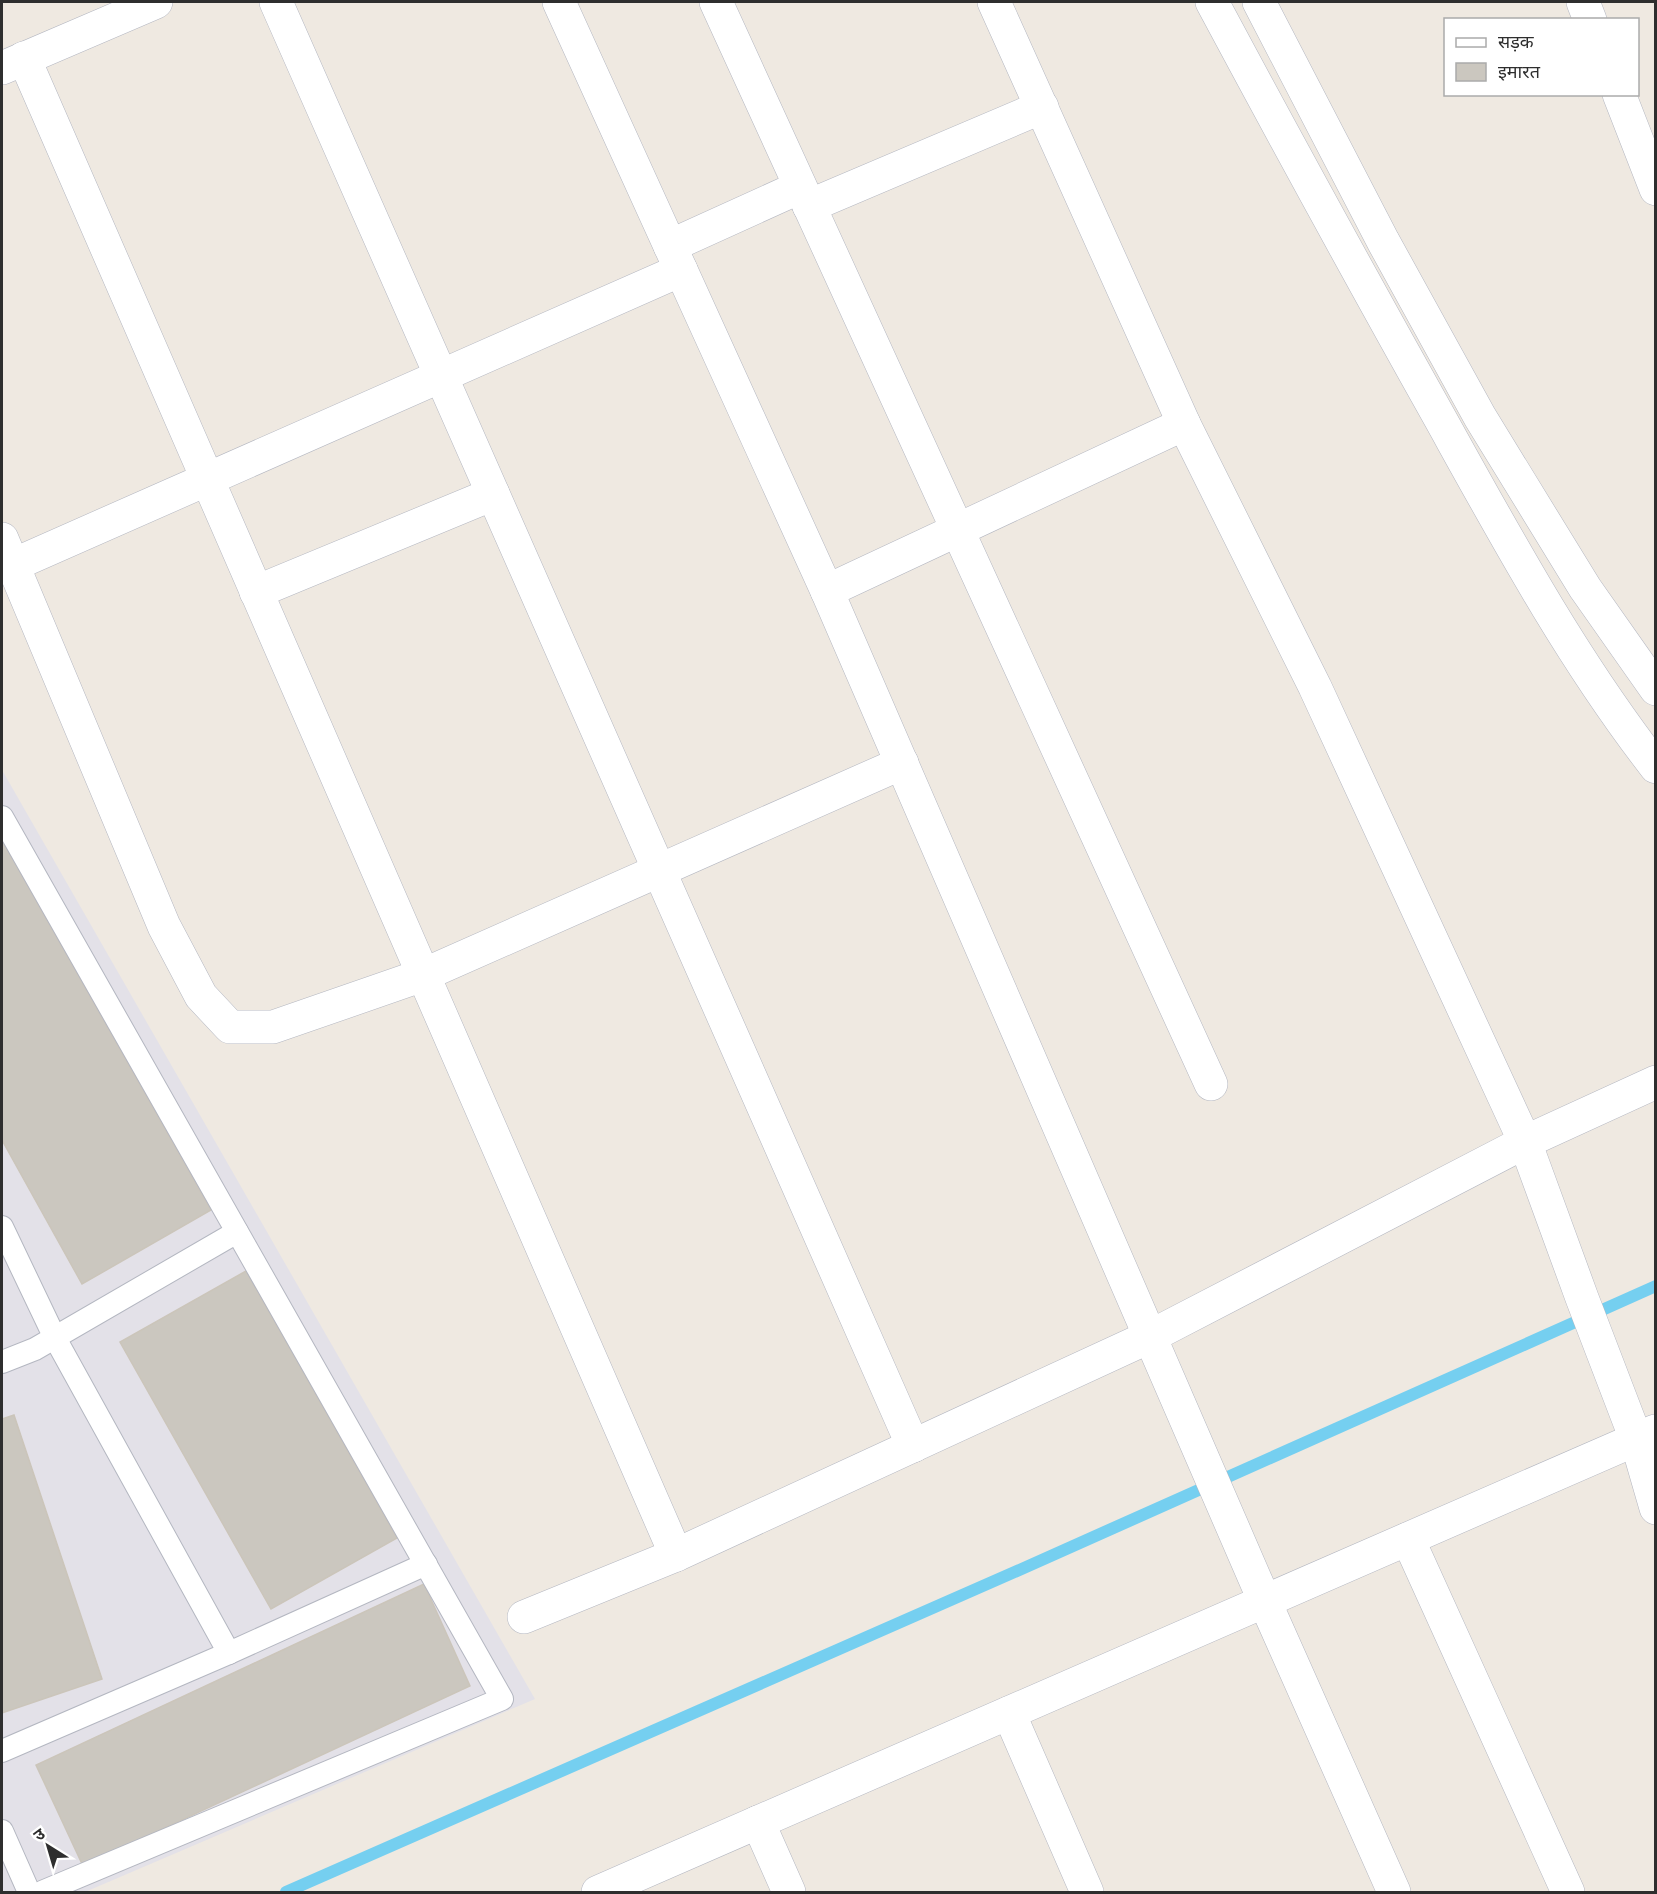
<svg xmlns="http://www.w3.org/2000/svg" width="1657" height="1894" font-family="'DM Sans','Noto Sans Devanagari',sans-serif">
<rect width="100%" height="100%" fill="#efe9e1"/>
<polygon fill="#e3e1e8" points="2,770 535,1699 85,1892 2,1892"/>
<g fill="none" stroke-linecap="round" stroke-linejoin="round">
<polyline stroke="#75cff0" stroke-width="12" points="286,1892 1017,1571 1656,1286"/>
</g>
<g fill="#cbc7bf" stroke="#cbc5ba" stroke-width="1.5">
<polygon points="2,840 211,1210 82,1284 2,1140"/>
<polygon points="246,1271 397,1538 271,1609 120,1342"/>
<polygon points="14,1415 102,1679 2,1713 2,1419"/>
<polygon points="424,1584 470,1686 83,1866 36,1765"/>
</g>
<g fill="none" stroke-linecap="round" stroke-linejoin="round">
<g stroke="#b4b7c1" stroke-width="24">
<g id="service">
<polyline points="2,817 502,1699 42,1892"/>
<polyline points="2,1227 55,1338 229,1653"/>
<polyline points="2,1362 35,1349 237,1232"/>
<polyline points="2,1751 229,1653 426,1564"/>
<polyline points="2,1831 29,1892"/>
</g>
</g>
<g stroke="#b4b7c1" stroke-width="34">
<g id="minor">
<polyline points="276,2 913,1446"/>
<polyline points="559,2 827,591 1265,1602 1394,1892"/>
<polyline points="716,2 1211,1084"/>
<polyline points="994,2 1184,424 1315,687 1525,1142 1582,1298 1636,1439 1656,1508"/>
<polyline points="1583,2 1590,20"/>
<polyline points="24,58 676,1555"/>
<polyline points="2,68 156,2"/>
<polyline points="1619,94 1656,189"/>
<polyline points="809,206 1042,107"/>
<polyline points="670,246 800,187"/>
<polyline points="2,539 164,926 201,996 230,1027 273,1027 423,975 902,763"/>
<polyline points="13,565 681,270"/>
<polyline points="827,591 1184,424"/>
<polyline points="256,592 493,494"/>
<polyline points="1408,1539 1568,1892"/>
<polyline points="524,1617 676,1555 1151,1336 1525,1142 1656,1082"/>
<polyline points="1009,1713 1087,1892"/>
<polyline points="758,1822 789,1892"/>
<polyline points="598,1892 1655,1431"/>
</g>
</g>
<g stroke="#b4b7c1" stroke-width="34">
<g id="tertiary">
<path d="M1212 2C1287 142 1363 281 1441 420 1507 539 1572 659 1656 767"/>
<polyline points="1259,2 1383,241 1480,417 1585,588 1656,689"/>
</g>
</g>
<use href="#service" stroke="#fff" stroke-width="22"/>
<use href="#minor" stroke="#fff" stroke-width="33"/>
<use href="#tertiary" stroke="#fff" stroke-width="33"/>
</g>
<rect width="1657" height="1894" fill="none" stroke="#2e2e2e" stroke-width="6"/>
<rect x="1444" y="18" width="195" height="78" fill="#ffffff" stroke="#ababab" stroke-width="1.5"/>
<rect x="1456" y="38" width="30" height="9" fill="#ffffff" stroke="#ababab" stroke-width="1.5"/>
<text x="1498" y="48" font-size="18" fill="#2e2e2e">सड़क</text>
<rect x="1456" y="63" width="30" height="18" fill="#cbc7bf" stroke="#ababab" stroke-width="1.5"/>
<text x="1498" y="78" font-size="18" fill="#2e2e2e">इमारत</text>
<g transform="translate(48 1846) rotate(323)" stroke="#ffffff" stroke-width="4.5" paint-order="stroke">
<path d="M0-4.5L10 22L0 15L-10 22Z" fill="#2e2e2e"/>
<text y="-9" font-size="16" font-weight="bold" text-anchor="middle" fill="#2e2e2e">उ</text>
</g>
</svg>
